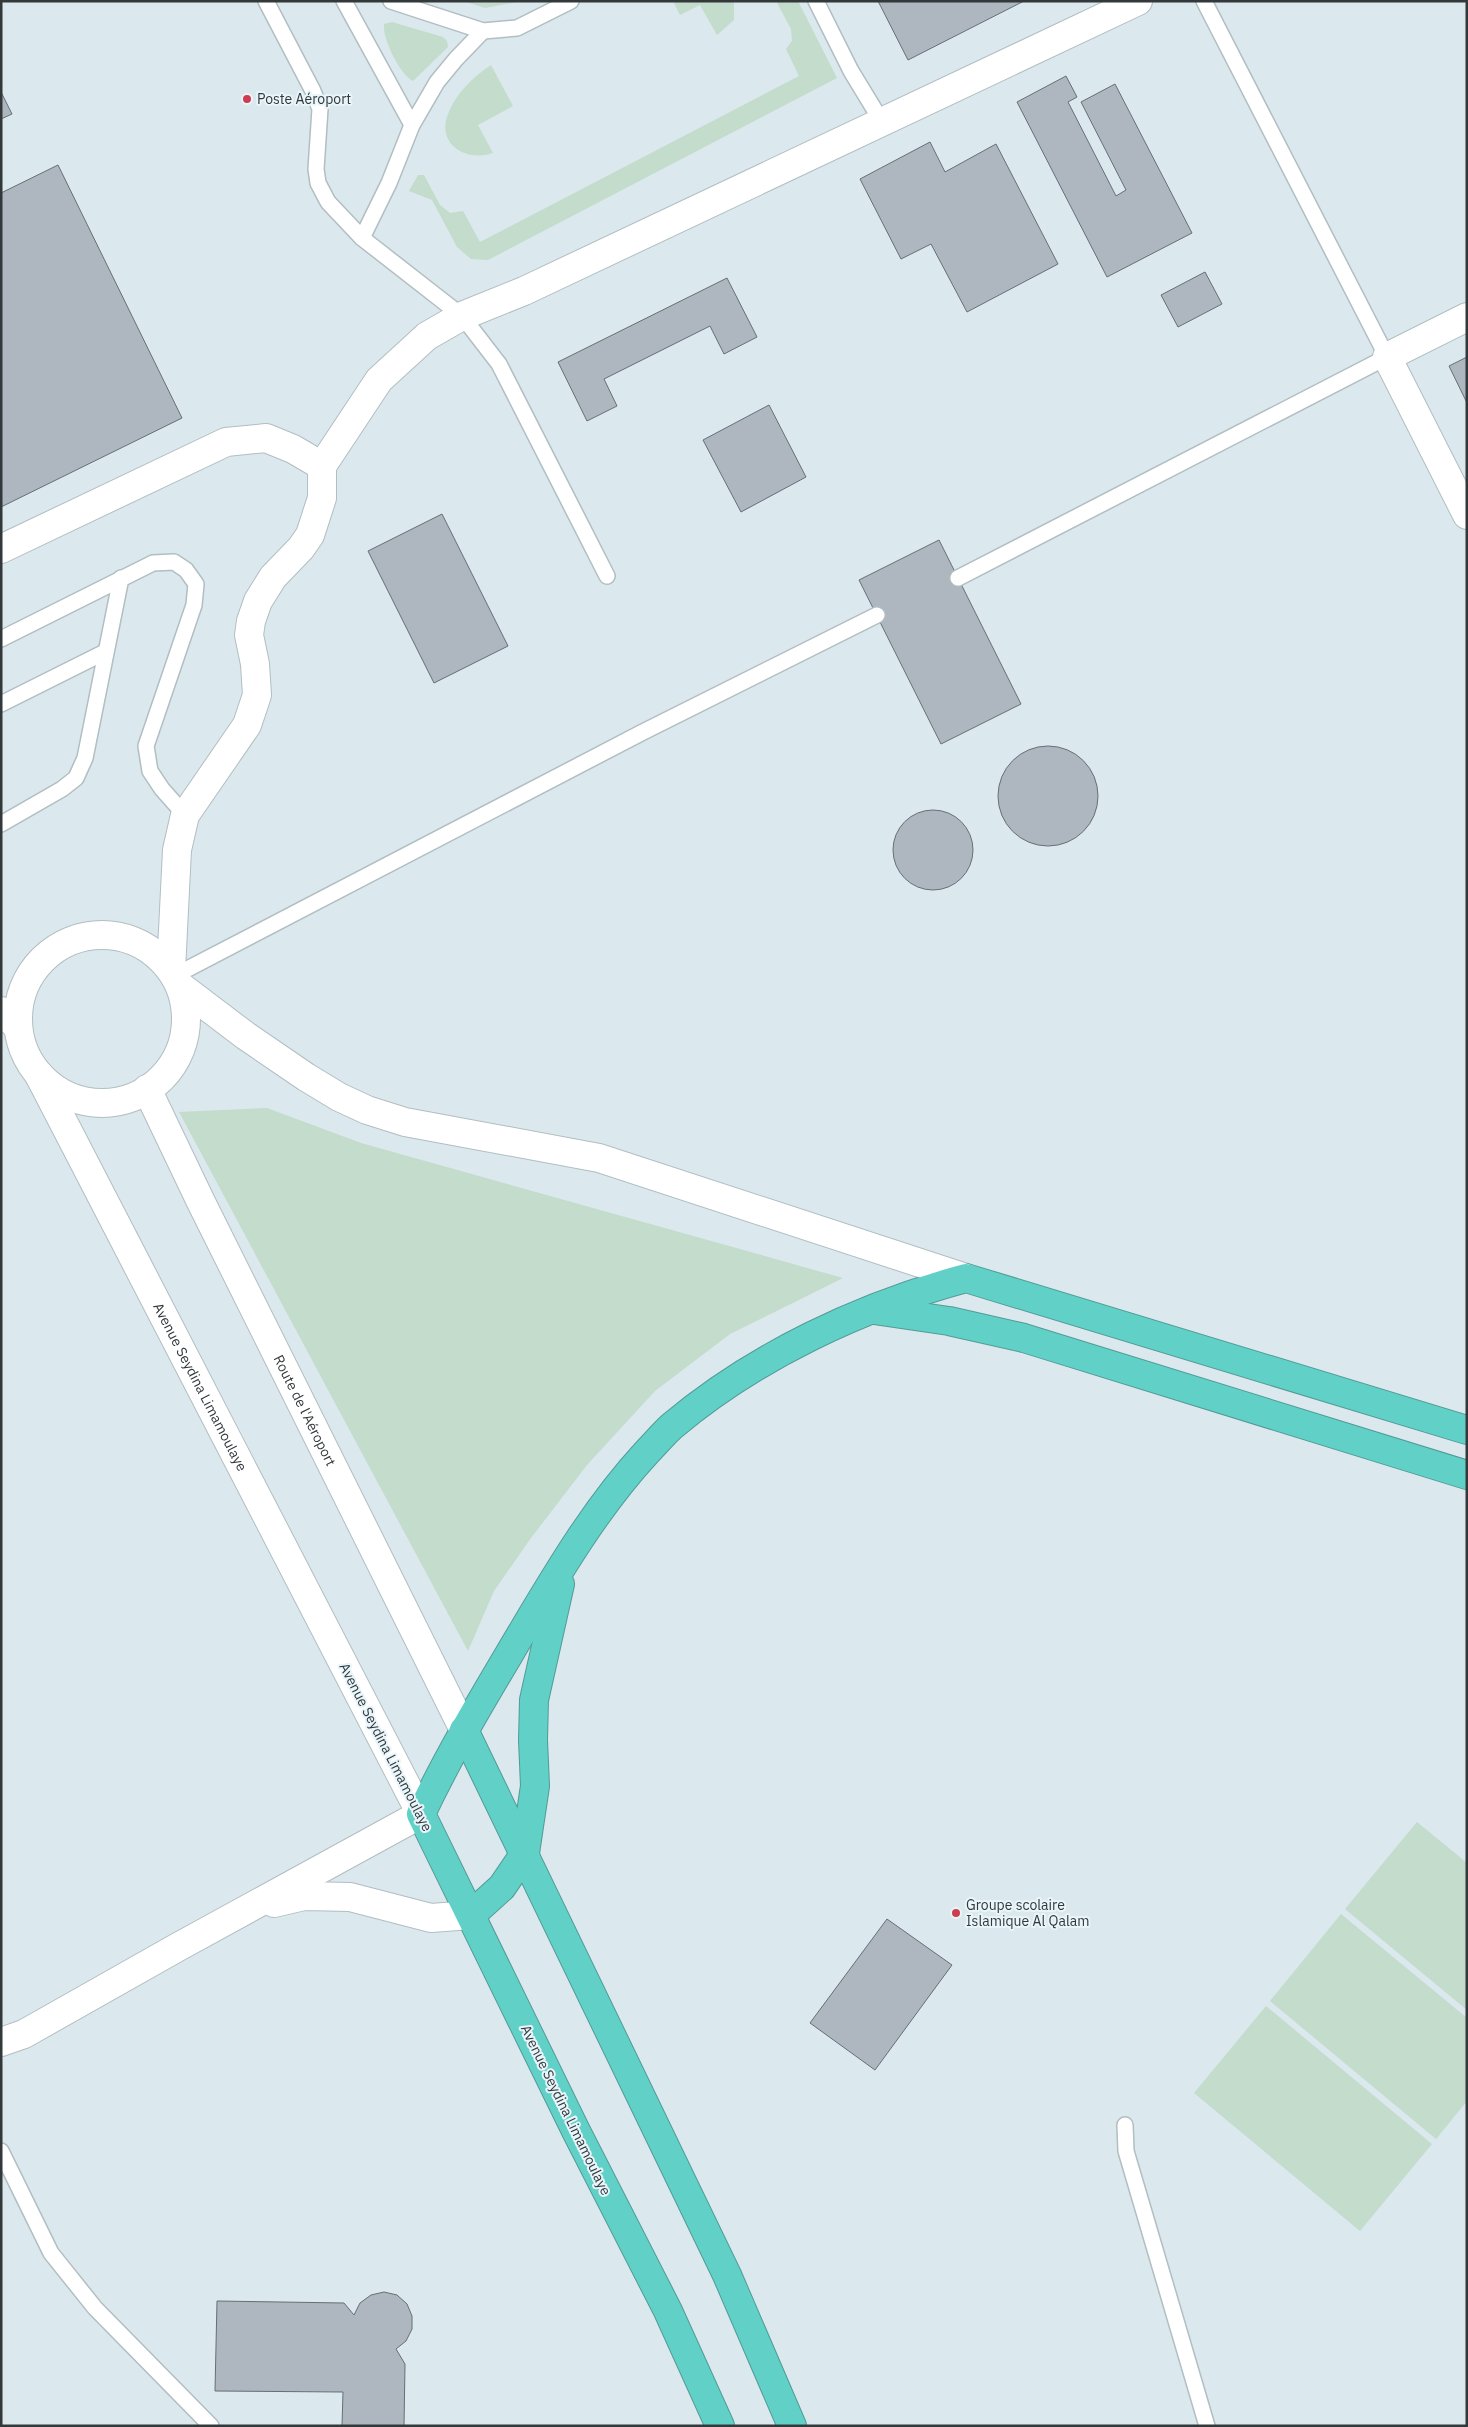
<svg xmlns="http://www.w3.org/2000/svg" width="1468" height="2427" font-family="'IBM Plex Sans',sans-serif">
<rect width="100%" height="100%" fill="#dbe8ed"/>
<g fill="#c3dccb">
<polygon points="463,1 522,1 485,8"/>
<polygon points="673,1 734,1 734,20 717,35 700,5 680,15"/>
<polygon points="776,1 798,1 837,78 488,260 471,259 457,247 432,200 409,191 418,175 424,175 440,205 450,213 463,211 480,242 799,76 786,49 792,41 791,29"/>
<path d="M392 22 443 37 447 41 448 47 413 81C400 75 382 38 384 24Z"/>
<path d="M491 65 513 106 478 125 493 153C467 162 436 145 448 114 456 93 473 77 491 65Z"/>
<polygon points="267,1108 361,1143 843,1278 730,1334 655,1391 587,1465 531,1538 494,1591 468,1651 179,1112"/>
<polygon points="1417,1822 1467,1863 1467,2010 1345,1909"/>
<polygon points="1341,1914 1467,2018 1467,2101 1436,2139 1270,2001"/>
<polygon points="1266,2006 1432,2144 1360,2231 1194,2093"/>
</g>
<g fill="#aeb6bf" stroke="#666e76">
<polygon points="878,1 1024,1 908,60"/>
<polygon points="1066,76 1077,97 1068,102 1116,196 1126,190 1081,102 1115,84 1192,233 1107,277 1017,102"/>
<polygon points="1,92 12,114 1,119"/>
<polygon points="930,142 945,172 996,144 1058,264 967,312 931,244 901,259 860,179"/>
<polygon points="58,165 182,418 1,507 1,193"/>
<polygon points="1205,272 1222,304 1178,327 1161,295"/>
<polygon points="727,278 757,337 724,354 710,326 604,379 617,406 587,421 558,362"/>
<polygon points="1467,357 1467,403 1449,366"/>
<polygon points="769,405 806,477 741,512 703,440"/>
<polygon points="442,514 508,646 434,683 368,551"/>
<polygon points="939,540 1021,704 941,744 859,580"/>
<circle cx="1048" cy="796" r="50"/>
<circle cx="933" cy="850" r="40"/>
<polygon points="887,1919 952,1965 875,2070 810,2023"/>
<polygon points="384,2292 397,2295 407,2304 412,2316 412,2329 406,2341 396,2349 405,2364 404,2426 342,2426 343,2392 215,2391 217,2301 344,2303 354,2315 360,2303 371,2295"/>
</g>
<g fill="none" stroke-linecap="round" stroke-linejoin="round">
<g stroke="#b1bec2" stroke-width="18">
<g id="lane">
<polyline points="266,1 313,91 320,109 316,169 318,183 328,202 362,238 462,316 499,364 607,576"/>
<polyline points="344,1 412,125"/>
<polyline points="391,1 483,31 517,28 571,1"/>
<polyline points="816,1 851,71 882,122"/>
<polyline points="362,238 389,183 412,125 437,82 456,59 483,31"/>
<polyline points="958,578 1387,357 1204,1"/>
<polyline points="1,639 153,563 174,562 186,570 196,584 194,605 146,746 150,771 162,789 185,815"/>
<polyline points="1,704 105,652"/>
<polyline points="1,824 62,789 76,778 85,758 121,578"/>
<polyline points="174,976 643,732 877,615"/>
<polyline points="1125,2125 1126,2151 1207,2426"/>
<polyline points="1,2151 51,2253 95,2308 211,2426"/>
</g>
</g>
<g stroke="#b1bec2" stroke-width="30">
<g id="street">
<polyline points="1467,317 1387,357 1467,515"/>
<polyline points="1,549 226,442 266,438 293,449 322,466"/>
<polyline points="171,970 177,850 185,815 247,725 257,695 255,664 249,635 251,621 258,601 273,577 301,548 310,535 322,498 322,466 379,380 427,336 462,316 524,291 1138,1"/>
<polyline points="1,1011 17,1026"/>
<polyline points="274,1903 304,1896 350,1897 431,1918 471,1915"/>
<polyline points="1,2042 24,2034 178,1947 421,1814"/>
</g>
</g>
<g stroke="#b1bec2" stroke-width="30">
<g id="secondary">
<circle cx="102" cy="1019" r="84"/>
<polyline points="180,986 246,1036 306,1077 339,1097 367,1110 405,1122 599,1158 966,1278"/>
<path id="s1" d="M39 1075 421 1814"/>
<path id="s2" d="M147 1089 200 1200 464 1730"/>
</g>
</g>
<g stroke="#519b96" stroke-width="30">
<g id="highway">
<polyline points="874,1310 949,1321 1024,1338 1467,1475"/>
<polyline points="464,1730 727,2275 792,2426"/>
<polyline points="471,1915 502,1887 525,1853 535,1786 533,1740 534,1700 560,1584"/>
<path d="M720 2426 668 2311 576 2131 421 1814C451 1750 488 1690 524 1629 561 1567 598 1505 647 1452 655 1444 663 1434 672 1426 755 1356 862 1306 966 1278L1467 1430"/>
</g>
</g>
<use href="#lane" stroke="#fff" stroke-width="15"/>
<use href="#street" stroke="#fff" stroke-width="28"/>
<use href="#secondary" stroke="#fff" stroke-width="28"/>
<use href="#highway" stroke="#61d1c8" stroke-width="28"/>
</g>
<g fill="#cd3d4f" stroke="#e8f5fa" stroke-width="2">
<circle cx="247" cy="99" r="5"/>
<circle cx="956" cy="1913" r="5"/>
</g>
<g text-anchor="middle" stroke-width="4" stroke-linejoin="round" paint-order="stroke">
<g font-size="14" fill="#33383a" stroke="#e8f5fa" text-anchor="start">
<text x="257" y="104">Poste Aéroport</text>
<text x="966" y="1910">Groupe scolaire<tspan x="966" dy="16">Islamique Al Qalam</tspan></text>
</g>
<g font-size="14" fill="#33383a" stroke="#e8f5fa">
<text dy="5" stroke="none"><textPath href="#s1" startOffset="351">Avenue Seydina Limamoulaye</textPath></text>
<text dy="5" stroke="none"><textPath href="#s2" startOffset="358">Route de l'Aéroport</textPath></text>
<text transform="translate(386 1747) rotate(63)" y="5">Avenue Seydina Limamoulaye</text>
<text transform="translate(566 2110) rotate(64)" y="5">Avenue Seydina Limamoulaye</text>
</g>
</g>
<rect width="1468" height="2427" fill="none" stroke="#33383a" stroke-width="5"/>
</svg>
